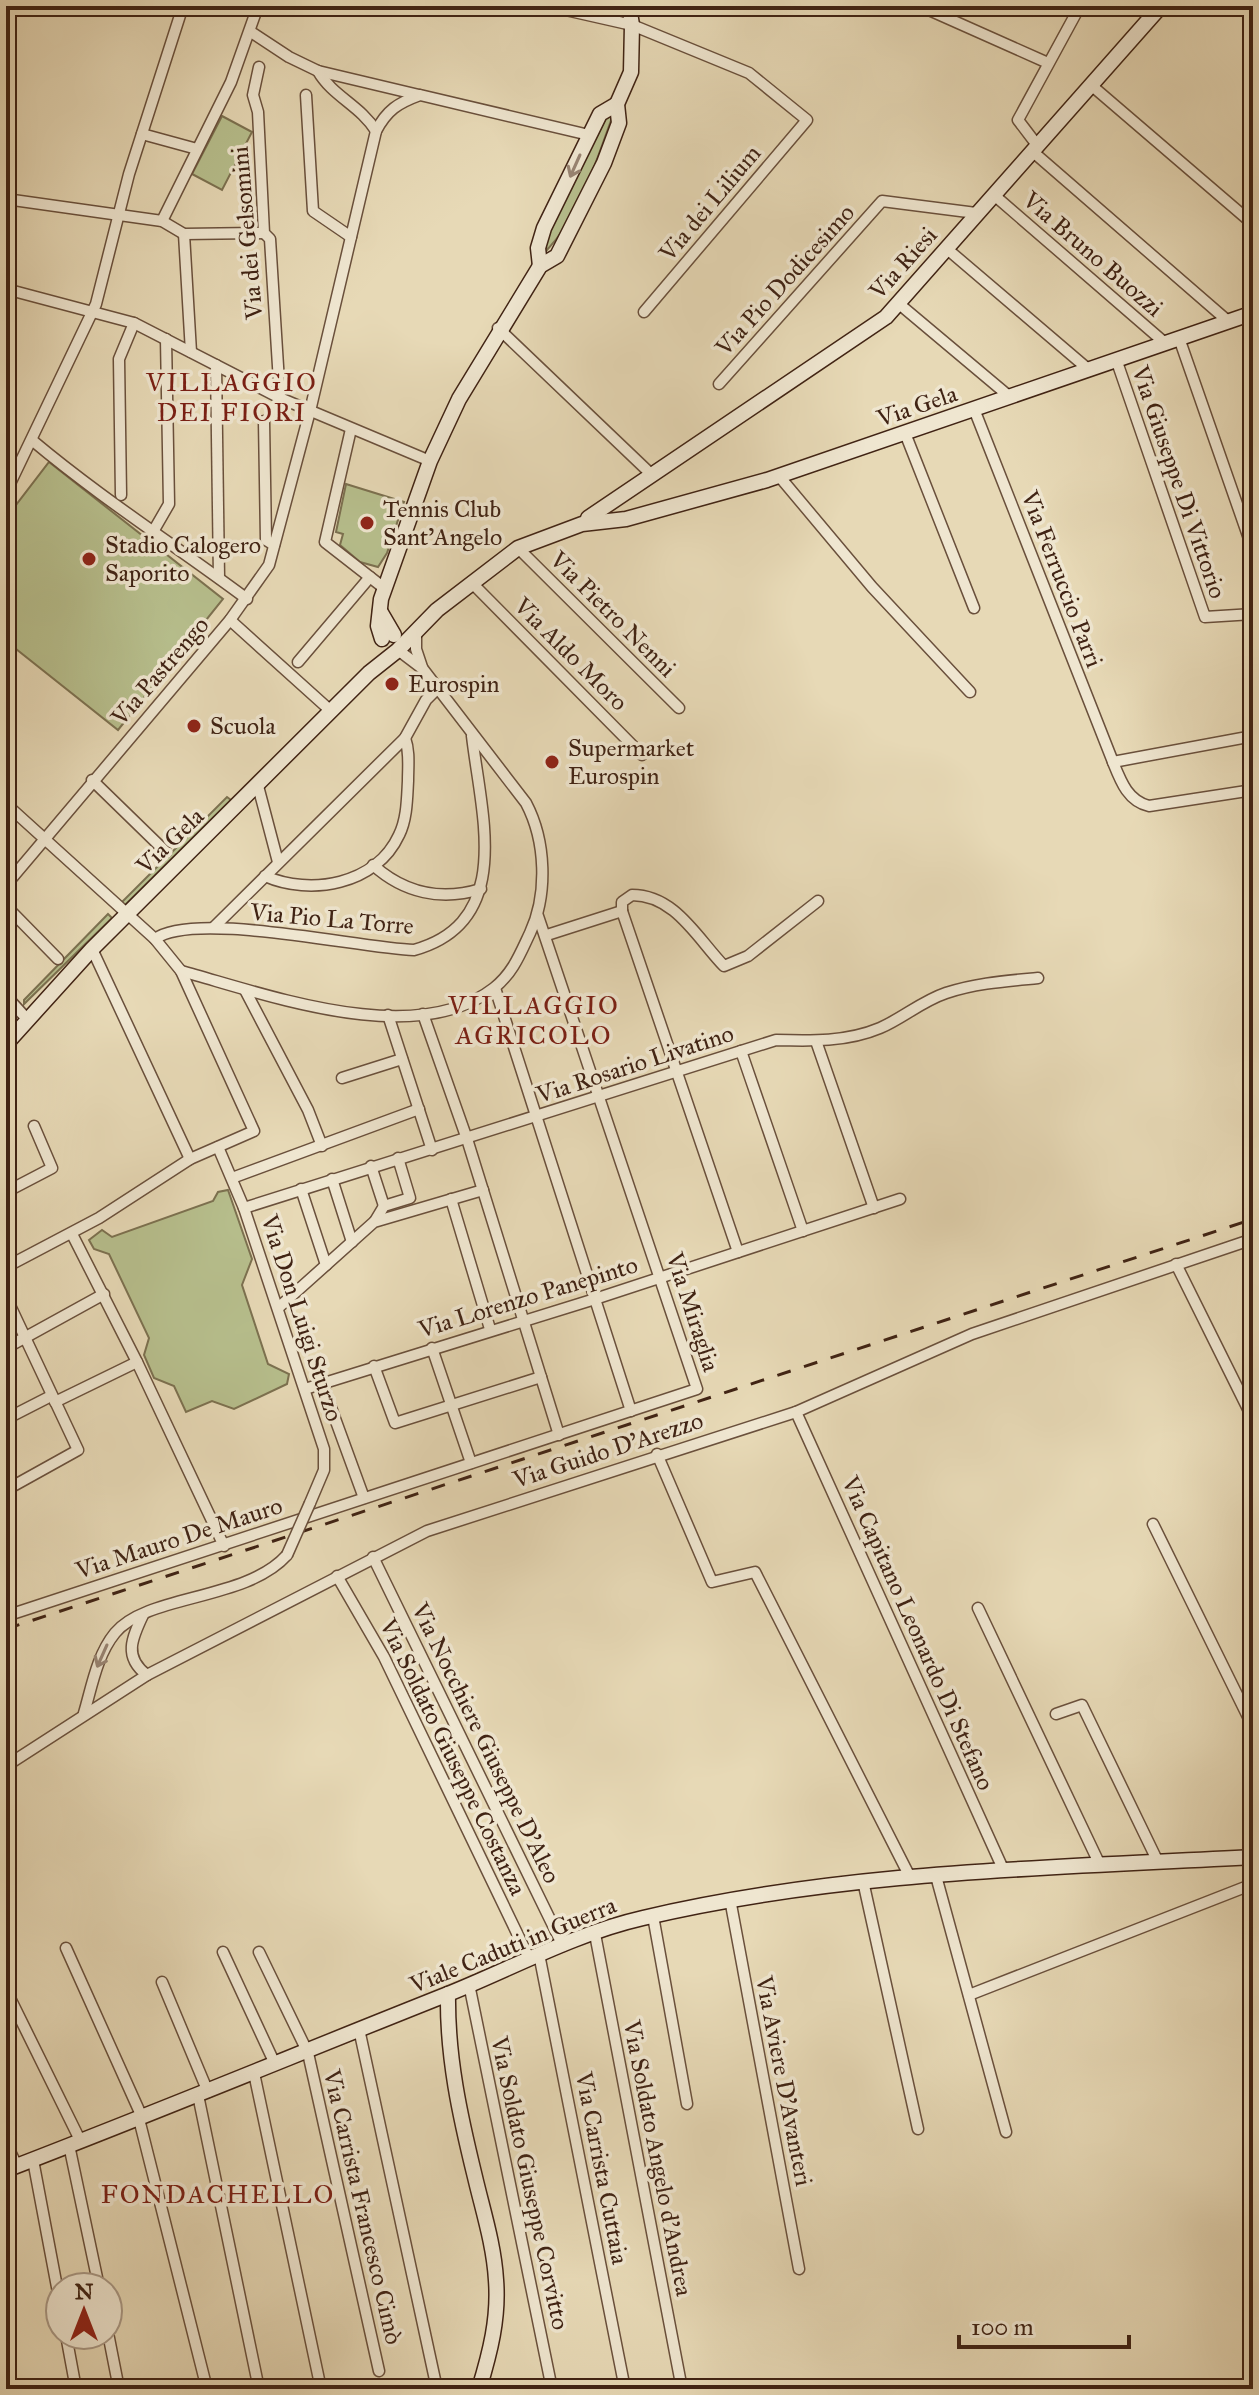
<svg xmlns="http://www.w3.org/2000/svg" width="1259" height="2395" font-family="'IM FELL Great Primer',serif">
<rect width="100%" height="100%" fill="#e7d9b6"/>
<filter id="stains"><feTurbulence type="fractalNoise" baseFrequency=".0025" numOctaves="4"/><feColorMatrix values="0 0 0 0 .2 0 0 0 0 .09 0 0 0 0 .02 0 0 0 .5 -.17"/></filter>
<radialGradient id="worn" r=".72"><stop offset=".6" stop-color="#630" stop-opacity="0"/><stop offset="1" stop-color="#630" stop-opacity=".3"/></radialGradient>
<g fill="#b7bf8d" stroke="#7c7150" stroke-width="2">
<path d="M608 114 613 115C596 161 581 214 547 250L544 240Z"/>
<polygon points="222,116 252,132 222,190 192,174"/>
<polygon points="49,462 223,599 118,730 6,641 6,518"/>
<polygon points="346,484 404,502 387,553 378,567 360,562 340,545 343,534 336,532"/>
<polygon points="227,797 231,800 125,905 121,903"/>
<polygon points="108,914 112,918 24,1004 24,1000"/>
<polygon points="228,1190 252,1259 242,1285 268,1364 289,1374 287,1384 234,1409 212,1401 186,1412 174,1386 154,1378 144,1355 149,1338 109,1254 94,1249 89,1240 102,1230 112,1237 213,1201 218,1192"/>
</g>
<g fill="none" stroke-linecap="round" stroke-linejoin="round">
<g stroke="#6a503c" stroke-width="13">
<g id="street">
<polyline points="548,6 632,25 749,73 807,120 644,312"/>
<polyline points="920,6 1048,63"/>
<polyline points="251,32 289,57 318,71 419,95"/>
<polyline points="259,67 253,95 258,112 264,233 270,239 280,398"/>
<path d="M318 71C332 96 361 106 376 131"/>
<polyline points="1091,85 1253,224"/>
<polyline points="306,95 313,211 351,237"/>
<polyline points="142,134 197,149"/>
<polyline points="1037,145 1018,120 1080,6"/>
<polyline points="1032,151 1229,322"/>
<polyline points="994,195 1165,343"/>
<polyline points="6,199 162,221 184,234 264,233"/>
<polyline points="162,221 231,82 258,6"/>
<polyline points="184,234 191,352"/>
<polyline points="946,248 1088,369"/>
<polyline points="6,289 134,323 280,398 430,461"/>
<polyline points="898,303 1010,397"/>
<polyline points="498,328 651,474"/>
<polyline points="1179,338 1253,550"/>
<polyline points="1116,359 1205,617 1253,614"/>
<polyline points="216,365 219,578"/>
<polyline points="719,384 882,201 976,213"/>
<path d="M974 409 1113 762C1121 782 1128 801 1149 806L1253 790"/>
<polyline points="264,421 266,540 274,545"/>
<polyline points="351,429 325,542 384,588"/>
<polyline points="905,433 974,608"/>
<path d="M33 441C101 498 176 546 247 599"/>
<polyline points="779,476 872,587 970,692"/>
<polyline points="6,492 96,304 129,174 183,6"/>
<polyline points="121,495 119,359 134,323"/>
<polyline points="154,530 169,504 166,339"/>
<polyline points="518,548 679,708"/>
<polyline points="471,582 642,755"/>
<polyline points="230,620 332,712"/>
<polyline points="416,632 416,649 422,667"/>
<polyline points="298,662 370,577"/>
<polyline points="1113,762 1253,736"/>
<polyline points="92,780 166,852"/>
<polyline points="258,786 278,862"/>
<polyline points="6,804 155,939 181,971 254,1131 190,1159 99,1218 6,1267"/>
<path d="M373 865C404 893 441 901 481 889"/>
<path d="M265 876C310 896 376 885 399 835 407 819 407 799 408 781 408 766 410 752 405 738"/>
<path d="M6 885 230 620 269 565 310 411 376 131C387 110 398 103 420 95L589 135"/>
<polyline points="6,906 58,959"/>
<polyline points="622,911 738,1252"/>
<path d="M622 911V902L632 895C675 895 697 938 724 966L748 956 818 901"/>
<polyline points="214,927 405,738 426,700 438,688"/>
<polyline points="547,935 622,911"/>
<path d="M155 939C193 910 359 948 414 950 515 922 481 814 472 736"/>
<polyline points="92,949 190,1159"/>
<path d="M181 971C266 994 415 1050 494 988 513 973 520 954 530 933 548 894 546 841 526 803L423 669 398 650"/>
<polyline points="495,988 631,1411"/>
<polyline points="245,990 308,1110 322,1146"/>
<polyline points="6,996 27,1019"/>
<polyline points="423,1014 467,1139 559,1435"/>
<polyline points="388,1015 432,1150"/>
<polyline points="816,1041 874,1208"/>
<polyline points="741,1051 803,1231"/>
<polyline points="342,1078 402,1059"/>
<polyline points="218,1147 244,1208 324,1449 324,1470 310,1503"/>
<polyline points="371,1166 384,1206"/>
<polyline points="232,1178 419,1109"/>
<polyline points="332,1179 352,1242"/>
<polyline points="301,1189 326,1265"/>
<polyline points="6,1192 52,1168 34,1126"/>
<polyline points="451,1199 490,1329"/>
<path d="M244 1208 776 1040C811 1041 847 1042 880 1028 903 1018 922 1001 946 993 976 983 1007 981 1038 978"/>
<polyline points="375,1221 384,1206 410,1198 398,1158"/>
<polyline points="72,1234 137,1362 224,1546"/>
<polyline points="1176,1264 1253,1419"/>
<polyline points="6,1297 78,1450 6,1490"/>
<polyline points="278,1308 374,1222 483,1190"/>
<polyline points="6,1348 104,1294"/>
<polyline points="432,1348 471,1463"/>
<polyline points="374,1366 395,1423 541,1377"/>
<polyline points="322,1383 364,1498"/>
<polyline points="305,1389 595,1299 900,1199"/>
<polyline points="55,1402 137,1362"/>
<polyline points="796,1412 1004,1871"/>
<polyline points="6,1419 51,1396"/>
<polyline points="657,1454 712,1582 755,1572 910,1877"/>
<polyline points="1153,1524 1253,1727"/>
<polyline points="373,1557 563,1946"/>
<polyline points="337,1576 384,1657 529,1958"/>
<polyline points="978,1608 1100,1865"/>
<path d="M143 1615C132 1638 123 1657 147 1675"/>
<polyline points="6,1616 697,1389 538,916"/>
<path d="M84 1713C92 1686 97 1655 115 1633 147 1594 246 1601 287 1555"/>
<polyline points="1056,1714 1082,1705 1158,1862"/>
<polyline points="6,1766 147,1675 427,1531 796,1412 972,1334 1253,1239"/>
<polyline points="936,1876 1006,2132"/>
<polyline points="863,1881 918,2129"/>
<polyline points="730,1899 799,2269"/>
<polyline points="653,1916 687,2104"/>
<polyline points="595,1934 682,2389"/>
<polyline points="66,1948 142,2117"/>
<polyline points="223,1952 275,2064"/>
<polyline points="259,1952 308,2053 379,2371"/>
<polyline points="539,1954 625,2389"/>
<polyline points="162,1982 208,2092"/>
<polyline points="469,1984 552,2389"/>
<polyline points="969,1995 1253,1884"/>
<polyline points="10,1998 80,2140"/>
<polyline points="359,2029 437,2389"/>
<polyline points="254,2073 321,2389"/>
<polyline points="198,2095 259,2389"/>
<polyline points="139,2119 207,2389"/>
<polyline points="6,2143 17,2166"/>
<polyline points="69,2145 99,2287"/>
<polyline points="33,2160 60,2303"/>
<polyline points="108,2333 119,2389"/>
<polyline points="66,2335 76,2389"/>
</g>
</g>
<g stroke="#402314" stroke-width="17">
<g id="secondary">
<polyline points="540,266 538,248 544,228 600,114 617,104"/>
<polyline points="588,518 886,317 1161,6"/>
<polyline points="380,611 394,635"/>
<polyline points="382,639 378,626 381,599 430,461 459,399 540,266 557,256 604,163 619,123 617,104 631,72 632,25 629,6"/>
<polyline points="6,1044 92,949 369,673 398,650 437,610 518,548 582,524 626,519 767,480 1253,313"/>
<path d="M448 1994C447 2057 460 2116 475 2177 483 2211 494 2245 496 2280 499 2318 490 2353 479 2389"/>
<path d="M6 2170C152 2114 297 2054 443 1996 509 1970 573 1934 643 1918 842 1871 1049 1868 1253 1857"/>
</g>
</g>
<use href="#street" stroke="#efe6d0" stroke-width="10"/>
<use href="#secondary" stroke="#efe6d0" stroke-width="14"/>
<polyline stroke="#402314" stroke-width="3" stroke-dasharray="14 14" stroke-linecap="butt" points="6,1629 1253,1219"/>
<g stroke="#6a503c" stroke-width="13" stroke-linecap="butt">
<polyline id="street-bridge" points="287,1555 310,1503"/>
</g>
<use href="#street-bridge" stroke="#efe6d0" stroke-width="10"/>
</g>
<defs><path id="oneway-shaft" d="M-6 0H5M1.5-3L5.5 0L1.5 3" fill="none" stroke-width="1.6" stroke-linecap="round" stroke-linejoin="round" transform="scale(2)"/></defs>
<g stroke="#988472">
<use href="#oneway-shaft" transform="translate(575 166) rotate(114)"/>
<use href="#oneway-shaft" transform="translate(102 1656) rotate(114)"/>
</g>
<g fill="#8f2418" stroke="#efe6d0" stroke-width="3">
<circle cx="367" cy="523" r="8"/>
<circle cx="89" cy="559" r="8"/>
<circle cx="392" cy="684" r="8"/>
<circle cx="194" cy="726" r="8"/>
<circle cx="552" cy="762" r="8"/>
</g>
<g text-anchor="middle" stroke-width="7" stroke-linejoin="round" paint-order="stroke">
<g font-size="24" fill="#402314" stroke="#efe6d0">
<text transform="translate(710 203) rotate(-50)" y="8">Via dei Lilium</text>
<text transform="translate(247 233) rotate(-95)" y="8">Via dei Gelsomini</text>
<text transform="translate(1093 254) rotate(41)" y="8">Via Bruno Buozzi</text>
<text transform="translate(903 263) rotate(-48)" y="8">Via Riesi</text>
<text transform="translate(785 280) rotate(-48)" y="8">Via Pio Dodicesimo</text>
<text transform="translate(917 406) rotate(-19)" y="8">Via Gela</text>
<text transform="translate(1179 482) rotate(71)" y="8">Via Giuseppe Di Vittorio</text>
<text transform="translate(1062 579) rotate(69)" y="8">Via Ferruccio Parri</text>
<text transform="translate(613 614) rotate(45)" y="8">Via Pietro Nenni</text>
<text transform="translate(571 654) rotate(45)" y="8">Via Aldo Moro</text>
<text transform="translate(160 671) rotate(-49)" y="8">Via Pastrengo</text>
<text transform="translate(170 841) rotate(-44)" y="8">Via Gela</text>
<text transform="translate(332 919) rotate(5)" y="8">Via Pio La Torre</text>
<text transform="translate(635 1064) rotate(-18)" y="8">Via Rosario Livatino</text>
<text transform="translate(528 1297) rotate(-17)" y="8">Via Lorenzo Panepinto</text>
<text transform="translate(693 1312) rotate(72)" y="8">Via Miraglia</text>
<text transform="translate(302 1318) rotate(72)" y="8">Via Don Luigi Sturzo</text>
<text transform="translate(608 1450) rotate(-18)" y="8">Via Guido D'Arezzo</text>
<text transform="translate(179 1538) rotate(-18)" y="8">Via Mauro De Mauro</text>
<text transform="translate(918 1633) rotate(66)" y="8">Via Capitano Leonardo Di Stefano</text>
<text transform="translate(486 1743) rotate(64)" y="8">Via Nocchiere Giuseppe D'Aleo</text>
<text transform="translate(453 1757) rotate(64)" y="8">Via Soldato Giuseppe Costanza</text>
<text transform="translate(513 1945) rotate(-22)" y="8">Viale Caduti in Guerra</text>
<text transform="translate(784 2081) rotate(79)" y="8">Via Aviere D'Avanteri</text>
<text transform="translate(658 2158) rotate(79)" y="8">Via Soldato Angelo d'Andrea</text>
<text transform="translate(602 2168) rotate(79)" y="8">Via Carrista Cuttaia</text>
<text transform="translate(530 2183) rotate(78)" y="8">Via Soldato Giuseppe Corvitto</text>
<text transform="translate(363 2207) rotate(77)" y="8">Via Carrista Francesco Cimò</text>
</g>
<g font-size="24" fill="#402314" stroke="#efe6d0" text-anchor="start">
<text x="383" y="517">Tennis Club<tspan x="383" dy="28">Sant'Angelo</tspan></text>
<text x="105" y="553">Stadio Calogero<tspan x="105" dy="28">Saporito</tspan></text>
<text x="408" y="692">Eurospin</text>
<text x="210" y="734">Scuola</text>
<text x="568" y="756">Supermarket<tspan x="568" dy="28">Eurospin</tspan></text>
</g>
<g font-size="26" letter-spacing="2" fill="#7a1f14" stroke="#efe6d0">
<text x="232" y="391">VILLAGGIO<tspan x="232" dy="30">DEI FIORI</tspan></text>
<text x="534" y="1014">VILLAGGIO<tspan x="534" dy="30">AGRICOLO</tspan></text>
<text x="218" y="2203">FONDACHELLO</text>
</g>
</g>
<rect width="1259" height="2395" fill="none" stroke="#e7d9b6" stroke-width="32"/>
<rect x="8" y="8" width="1243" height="2379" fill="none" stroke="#402314" stroke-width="4"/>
<rect x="16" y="16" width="1227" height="2363" fill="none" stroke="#402314" stroke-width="2"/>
<g transform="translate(84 2311)"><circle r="38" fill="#efe6d0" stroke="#a99885" stroke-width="2"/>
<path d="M0-6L14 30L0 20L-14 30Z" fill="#8f2418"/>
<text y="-12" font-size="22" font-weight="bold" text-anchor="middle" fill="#402314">N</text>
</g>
<path d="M959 2335v12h170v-12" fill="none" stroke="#402314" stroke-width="4"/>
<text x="971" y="2335" font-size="24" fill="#402314" stroke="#efe6d0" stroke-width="6" paint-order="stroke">100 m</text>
<rect width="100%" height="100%" filter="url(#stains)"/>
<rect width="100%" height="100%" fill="url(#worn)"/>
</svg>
